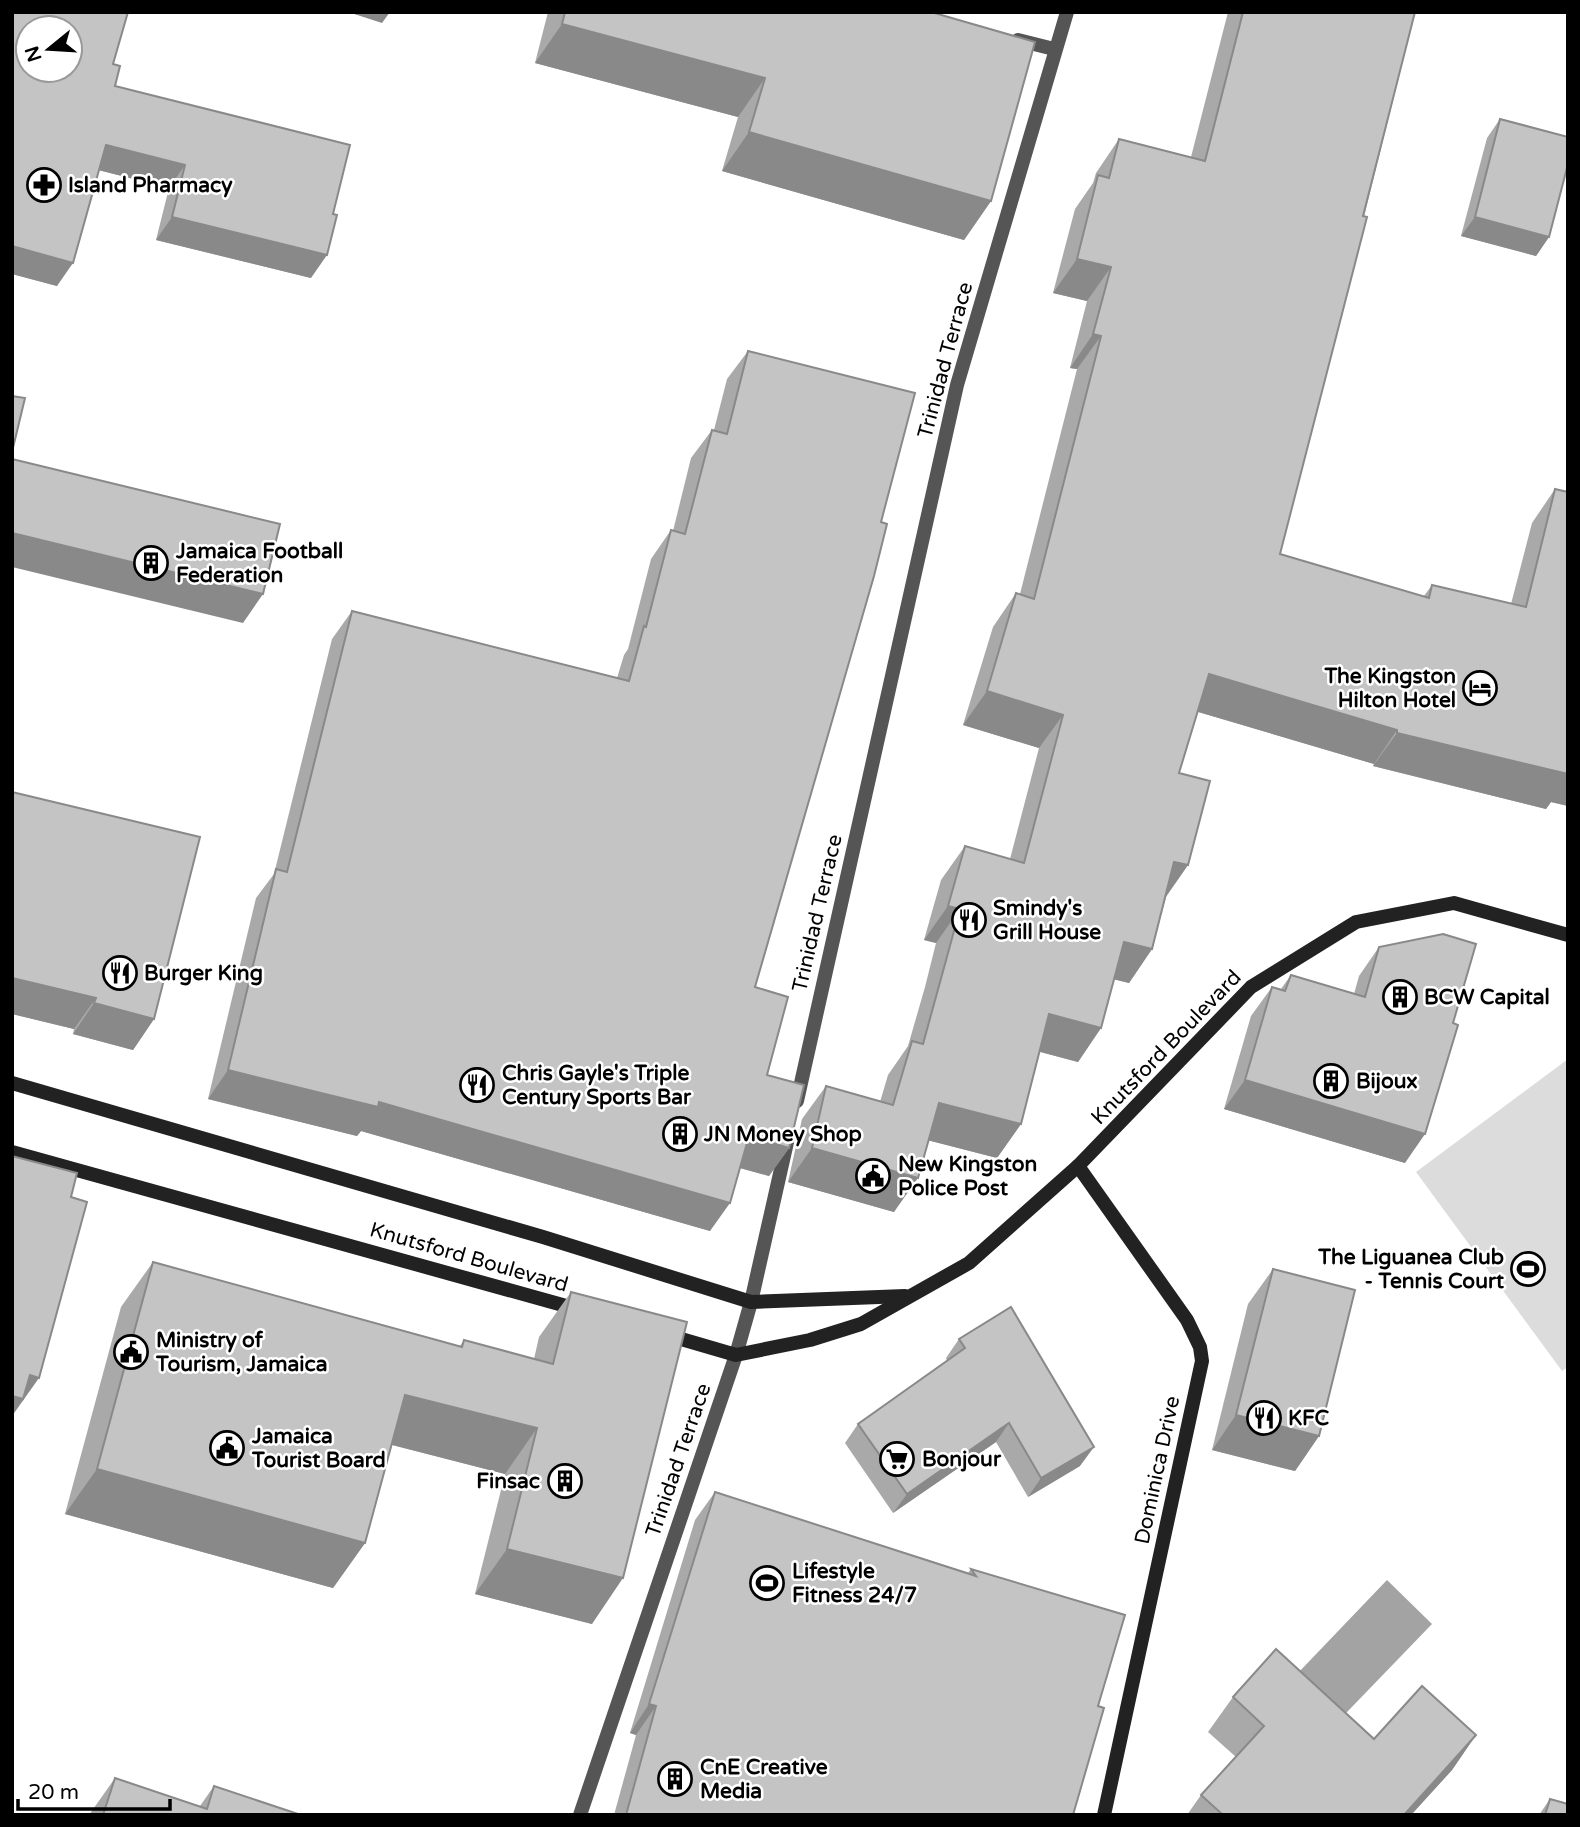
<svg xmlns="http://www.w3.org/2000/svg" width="1580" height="1827" font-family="'Varela Round',sans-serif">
<rect width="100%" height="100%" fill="#fff"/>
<polygon fill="#dcdcdc" points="1568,1059 1568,1367 1562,1371 1416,1172"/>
<polygon fill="#a3a3a3" points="1387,1580 1432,1624 1320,1740 1275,1697"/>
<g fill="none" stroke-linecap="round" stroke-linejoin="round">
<g stroke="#555" stroke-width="14">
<polyline points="1018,40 1054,49"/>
<polyline points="797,1101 957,385 1067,12"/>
<polyline points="580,1815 736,1355 751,1302 788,1138"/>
</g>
<g stroke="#222" stroke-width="14">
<polyline points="12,1083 543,1237 751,1302 905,1296"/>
<polyline points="12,1152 577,1309"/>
<polyline points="1078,1166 1187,1320 1200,1347 1202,1361 1104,1815"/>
<polyline points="664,1334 736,1355 810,1340 861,1324 969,1263 1078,1166 1251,987 1356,922 1454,903 1568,935"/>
</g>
</g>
<g fill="#a9a9a9">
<polygon points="12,12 113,64 115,86 311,278 156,240 169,188 99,170 57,286 12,274"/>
<polygon points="548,12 931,12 991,201 964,240 722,171 738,117 535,63"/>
<polygon points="1228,12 1415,12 1280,554 1424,596 1432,585 1511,604 1532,523 1555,489 1568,492 1568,806 1551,802 1546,809 1373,766 1374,764 1198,712 1179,773 1188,865 1166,897 1152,949 1129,983 1114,979 1101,1028 1078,1062 1040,1052 1021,1124 997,1158 928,1140 894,1212 788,1182 802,1119 826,1086 880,1102 888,1075 908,1046 925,987 936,943 924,940 941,880 965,846 1010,859 1039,748 963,725 993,627 1016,593 1020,594 1077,369 1070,368 1087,301 1053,293 1075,209 1093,183 1096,173 1119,139 1191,157"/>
<polygon points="1500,119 1549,237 1536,256 1461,236 1487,138"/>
<polygon points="748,351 755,987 767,1075 789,1148 769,1176 740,1168 710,1231 361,1131 357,1136 208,1099 256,898 274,874 332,639 352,611 617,678 624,655 628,649 651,559 671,530 673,531 691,458 712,430 714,430 727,379"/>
<polygon points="12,792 154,1019 133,1050 73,1034 74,1029 12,1014"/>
<polygon points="1379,947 1405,1163 1224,1109 1251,1016 1272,987 1281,989 1291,975 1354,994 1359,976"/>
<polygon points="153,1262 460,1346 464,1340 534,1359 539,1337 571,1292 592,1624 475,1594 505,1474 392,1445 365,1543 333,1588 65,1514 121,1307"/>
<polygon points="1273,1269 1319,1436 1295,1471 1212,1450 1248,1304"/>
<polygon points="959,1339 1080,1466 1028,1497 996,1442 893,1513 845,1443 858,1424 947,1361 946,1358"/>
<polygon points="715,1492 968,1573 971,1569 1098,1706 1073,1815 614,1815 636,1735 630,1733 695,1520"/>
<polygon points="1233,1697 1374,1739 1476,1735 1452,1770 1411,1815 1187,1815 1201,1795 1236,1757 1208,1732"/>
<polygon points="115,1778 200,1806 214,1786 301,1815 89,1815"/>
<polygon points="1550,1799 1568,1815 1539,1815"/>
</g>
<g fill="#898989">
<polygon points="348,12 390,12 382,23"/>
<polygon points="562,24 765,78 738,117 535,63"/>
<polygon points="749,132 991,201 964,240 722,171"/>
<polygon points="106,145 185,165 169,188 90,168"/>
<polygon points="172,217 327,255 311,278 156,240"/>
<polygon points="1475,217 1549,237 1536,256 1461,236"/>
<polygon points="12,246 73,263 57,286 12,274"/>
<polygon points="1077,259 1111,267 1087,301 1053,293"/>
<polygon points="1093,334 1101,336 1077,369 1070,368"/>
<polygon points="12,533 263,594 243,623 12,567"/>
<polygon points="1209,674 1397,730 1374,764 1185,708"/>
<polygon points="987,691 1063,715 1039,748 963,725"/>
<polygon points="1397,733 1568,773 1568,806 1551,802 1546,809 1373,766"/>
<polygon points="1174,862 1188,865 1164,899"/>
<polygon points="948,906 960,909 936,943 924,940"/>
<polygon points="1124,942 1152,949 1129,983 1100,976"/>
<polygon points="12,978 96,998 74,1029 12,1014"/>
<polygon points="94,1003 154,1019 133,1050 73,1034"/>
<polygon points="1049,1014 1101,1028 1078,1062 1026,1048"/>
<polygon points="228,1070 379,1102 730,1203 710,1231 361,1131 357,1136 208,1099"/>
<polygon points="1245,1080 1425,1134 1405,1163 1224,1109"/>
<polygon points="939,1103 1021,1124 997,1158 915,1137"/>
<polygon points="749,1136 789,1148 769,1176 729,1165"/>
<polygon points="812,1148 918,1178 894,1212 788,1182"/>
<polygon points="30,1375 39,1378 12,1416 12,1396"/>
<polygon points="405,1395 537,1428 505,1474 373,1440"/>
<polygon points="1236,1415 1319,1436 1295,1471 1212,1450"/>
<polygon points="1009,1423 996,1442 893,1513 907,1494"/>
<polygon points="1094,1447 1080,1466 1028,1497 1041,1478"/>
<polygon points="97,1469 365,1543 333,1588 65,1514"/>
<polygon points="507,1549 623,1578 592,1624 475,1594"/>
<polygon points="649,1704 656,1706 636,1735 630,1733"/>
<polygon points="1476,1735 1452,1770 1411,1815 1404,1815"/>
</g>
<g fill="#c4c4c4" stroke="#898989" stroke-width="2" fill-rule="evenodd">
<path d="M12 12H128L113 64 120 66 115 86 350 145 333 214 337 215 327 255 172 217 185 165 106 145 73 263 12 246ZM28 28H70V70H28Z"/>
<polygon points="565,12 931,12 1035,42 991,201 749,132 765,78 562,24"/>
<polygon points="1243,12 1415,12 1363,216 1367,217 1280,554 1429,598 1432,585 1526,607 1555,489 1568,492 1568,774 1397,733 1397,730 1209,674 1179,773 1210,781 1188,865 1174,862 1152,949 1124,942 1101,1028 1049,1014 1021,1124 939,1103 918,1178 812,1148 826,1086 893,1105 912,1041 923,1044 948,953 960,909 948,906 965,846 1024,863 1063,715 987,691 1016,593 1034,599 1101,336 1093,334 1111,267 1077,259 1098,175 1109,178 1119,139 1205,161"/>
<polygon points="1500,119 1568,137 1568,164 1549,237 1475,217"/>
<polygon points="748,351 915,393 881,522 887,524 874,576 755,987 788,997 767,1075 804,1085 789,1148 749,1136 730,1203 379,1102 378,1107 228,1070 276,869 287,872 352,611 629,681 644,626 646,627 671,530 685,534 712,430 727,434"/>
<polygon points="12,396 25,398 12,452"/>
<polygon points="12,459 280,524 263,594 12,533"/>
<polygon points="12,792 200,837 154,1019 94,1003 96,998 12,978"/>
<polygon points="1443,934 1476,944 1453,1023 1458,1025 1425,1134 1245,1080 1272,987 1285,991 1291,975 1365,997 1379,947"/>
<polygon points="12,1156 77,1173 71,1197 87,1202 39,1378 30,1375 23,1399 12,1396"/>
<polygon points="153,1262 462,1347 464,1340 553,1364 571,1292 687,1322 623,1578 507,1549 537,1428 405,1395 365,1543 97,1469"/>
<polygon points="1273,1269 1355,1290 1319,1436 1236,1415"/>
<polygon points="1011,1307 1094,1447 1041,1478 1009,1423 907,1494 858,1424 965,1348 959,1339"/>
<polygon points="715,1492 976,1576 971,1569 1125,1615 1098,1706 1104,1708 1073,1815 626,1815 656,1706 649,1704"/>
<polygon points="1276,1649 1374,1739 1422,1686 1476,1735 1404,1815 1223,1815 1201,1795 1264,1726 1233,1697"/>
<polygon points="115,1778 207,1809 214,1786 301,1815 103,1815"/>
<polygon points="1550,1799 1568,1804 1568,1815 1545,1815"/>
</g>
<defs>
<g id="pharmacy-ring" transform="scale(1.75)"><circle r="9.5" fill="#fff" stroke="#000" stroke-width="1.5"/><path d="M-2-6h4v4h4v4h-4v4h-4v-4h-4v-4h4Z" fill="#000"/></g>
<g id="building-ring" transform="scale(1.75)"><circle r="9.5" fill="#fff" stroke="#000" stroke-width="1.5"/><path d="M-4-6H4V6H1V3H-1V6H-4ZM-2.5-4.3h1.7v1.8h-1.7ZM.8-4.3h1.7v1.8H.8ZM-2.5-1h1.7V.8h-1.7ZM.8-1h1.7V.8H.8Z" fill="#000"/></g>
<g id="hotel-ring" transform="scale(1.75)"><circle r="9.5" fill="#fff" stroke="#000" stroke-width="1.5"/><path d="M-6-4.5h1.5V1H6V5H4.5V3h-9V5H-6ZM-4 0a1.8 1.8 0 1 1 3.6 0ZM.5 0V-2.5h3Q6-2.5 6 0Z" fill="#000"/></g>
<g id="restaurant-ring" transform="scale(1.75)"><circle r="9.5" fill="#fff" stroke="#000" stroke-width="1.5"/><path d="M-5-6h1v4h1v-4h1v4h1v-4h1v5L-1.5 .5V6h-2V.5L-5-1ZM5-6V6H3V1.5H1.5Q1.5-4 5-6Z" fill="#000"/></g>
<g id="civic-ring" transform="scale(1.75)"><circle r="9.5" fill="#fff" stroke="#000" stroke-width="1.5"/><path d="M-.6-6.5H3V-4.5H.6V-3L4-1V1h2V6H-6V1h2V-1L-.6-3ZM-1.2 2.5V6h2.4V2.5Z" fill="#000"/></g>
<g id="stadium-ring" transform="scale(1.75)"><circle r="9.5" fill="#fff" stroke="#000" stroke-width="1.5"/><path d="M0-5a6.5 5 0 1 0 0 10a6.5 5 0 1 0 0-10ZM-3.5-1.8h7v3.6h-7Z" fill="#000"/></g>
<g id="supermarket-ring" transform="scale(1.75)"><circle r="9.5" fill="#fff" stroke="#000" stroke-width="1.5"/><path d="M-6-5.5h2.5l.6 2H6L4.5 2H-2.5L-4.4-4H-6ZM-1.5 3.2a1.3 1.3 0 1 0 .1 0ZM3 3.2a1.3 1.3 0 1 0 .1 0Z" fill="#000"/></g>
</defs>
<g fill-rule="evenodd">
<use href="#pharmacy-ring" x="44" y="185"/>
<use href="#building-ring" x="151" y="563"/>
<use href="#hotel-ring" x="1480" y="688"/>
<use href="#restaurant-ring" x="969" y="920"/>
<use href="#restaurant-ring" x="120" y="973"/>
<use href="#building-ring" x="1400" y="997"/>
<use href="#building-ring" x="1331" y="1081"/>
<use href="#restaurant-ring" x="477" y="1085"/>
<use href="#building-ring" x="680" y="1134"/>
<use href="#civic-ring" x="873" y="1176"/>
<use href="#stadium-ring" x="1528" y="1269"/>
<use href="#civic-ring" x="131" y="1352"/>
<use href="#restaurant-ring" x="1264" y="1418"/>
<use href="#civic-ring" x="227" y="1448"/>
<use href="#supermarket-ring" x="897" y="1459"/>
<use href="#building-ring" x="565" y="1481"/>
<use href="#stadium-ring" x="767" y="1583"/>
<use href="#building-ring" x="675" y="1779"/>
</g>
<g text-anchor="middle" stroke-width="5" stroke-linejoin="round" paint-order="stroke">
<g font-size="21" font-weight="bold" fill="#000" stroke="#fff" text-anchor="start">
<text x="68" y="192">Island Pharmacy</text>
<text x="176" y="558">Jamaica Football<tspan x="176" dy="24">Federation</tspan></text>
<text x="1456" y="683" text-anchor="end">The Kingston<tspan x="1456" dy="24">Hilton Hotel</tspan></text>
<text x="993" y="915">Smindy's<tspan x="993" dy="24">Grill House</tspan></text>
<text x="144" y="980">Burger King</text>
<text x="1424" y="1004">BCW Capital</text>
<text x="502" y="1080">Chris Gayle's Triple<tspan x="502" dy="24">Century Sports Bar</tspan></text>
<text x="1356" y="1088">Bijoux</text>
<text x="704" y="1141">JN Money Shop</text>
<text x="898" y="1171">New Kingston<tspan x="898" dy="24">Police Post</tspan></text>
<text x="1504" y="1264" text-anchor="end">The Liguanea Club<tspan x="1504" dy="24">- Tennis Court</tspan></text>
<text x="156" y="1347">Ministry of<tspan x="156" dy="24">Tourism, Jamaica</tspan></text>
<text x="1288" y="1425">KFC</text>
<text x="252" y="1443">Jamaica<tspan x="252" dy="24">Tourist Board</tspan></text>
<text x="922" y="1466">Bonjour</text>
<text x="540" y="1488" text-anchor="end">Finsac</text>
<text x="792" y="1578">Lifestyle<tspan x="792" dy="24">Fitness 24/7</tspan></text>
<text x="700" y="1774">CnE Creative<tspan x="700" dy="24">Media</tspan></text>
</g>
<g font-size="21" fill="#000" stroke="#fff">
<text transform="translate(945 360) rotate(-75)" y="7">Trinidad Terrace</text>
<text transform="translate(817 913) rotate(-77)" y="7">Trinidad Terrace</text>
<text transform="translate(1166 1047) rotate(-46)" y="7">Knutsford Boulevard</text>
<text transform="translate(469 1257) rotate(16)" y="7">Knutsford Boulevard</text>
<text transform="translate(678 1460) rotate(-71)" y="7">Trinidad Terrace</text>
<text transform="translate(1157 1470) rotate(-78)" y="7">Dominica Drive</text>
</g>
</g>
<rect width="1580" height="1827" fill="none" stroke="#000000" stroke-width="28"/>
<g transform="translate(49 49) rotate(252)"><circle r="33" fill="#ffffff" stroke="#999999" stroke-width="2"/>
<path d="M0-5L12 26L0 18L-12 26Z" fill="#000000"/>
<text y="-10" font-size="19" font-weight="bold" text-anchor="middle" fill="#000000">N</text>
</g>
<path d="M18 1799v10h152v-10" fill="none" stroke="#000000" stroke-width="3.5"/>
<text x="28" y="1799" font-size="21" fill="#000000" stroke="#ffffff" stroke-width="5" paint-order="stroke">20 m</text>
</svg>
